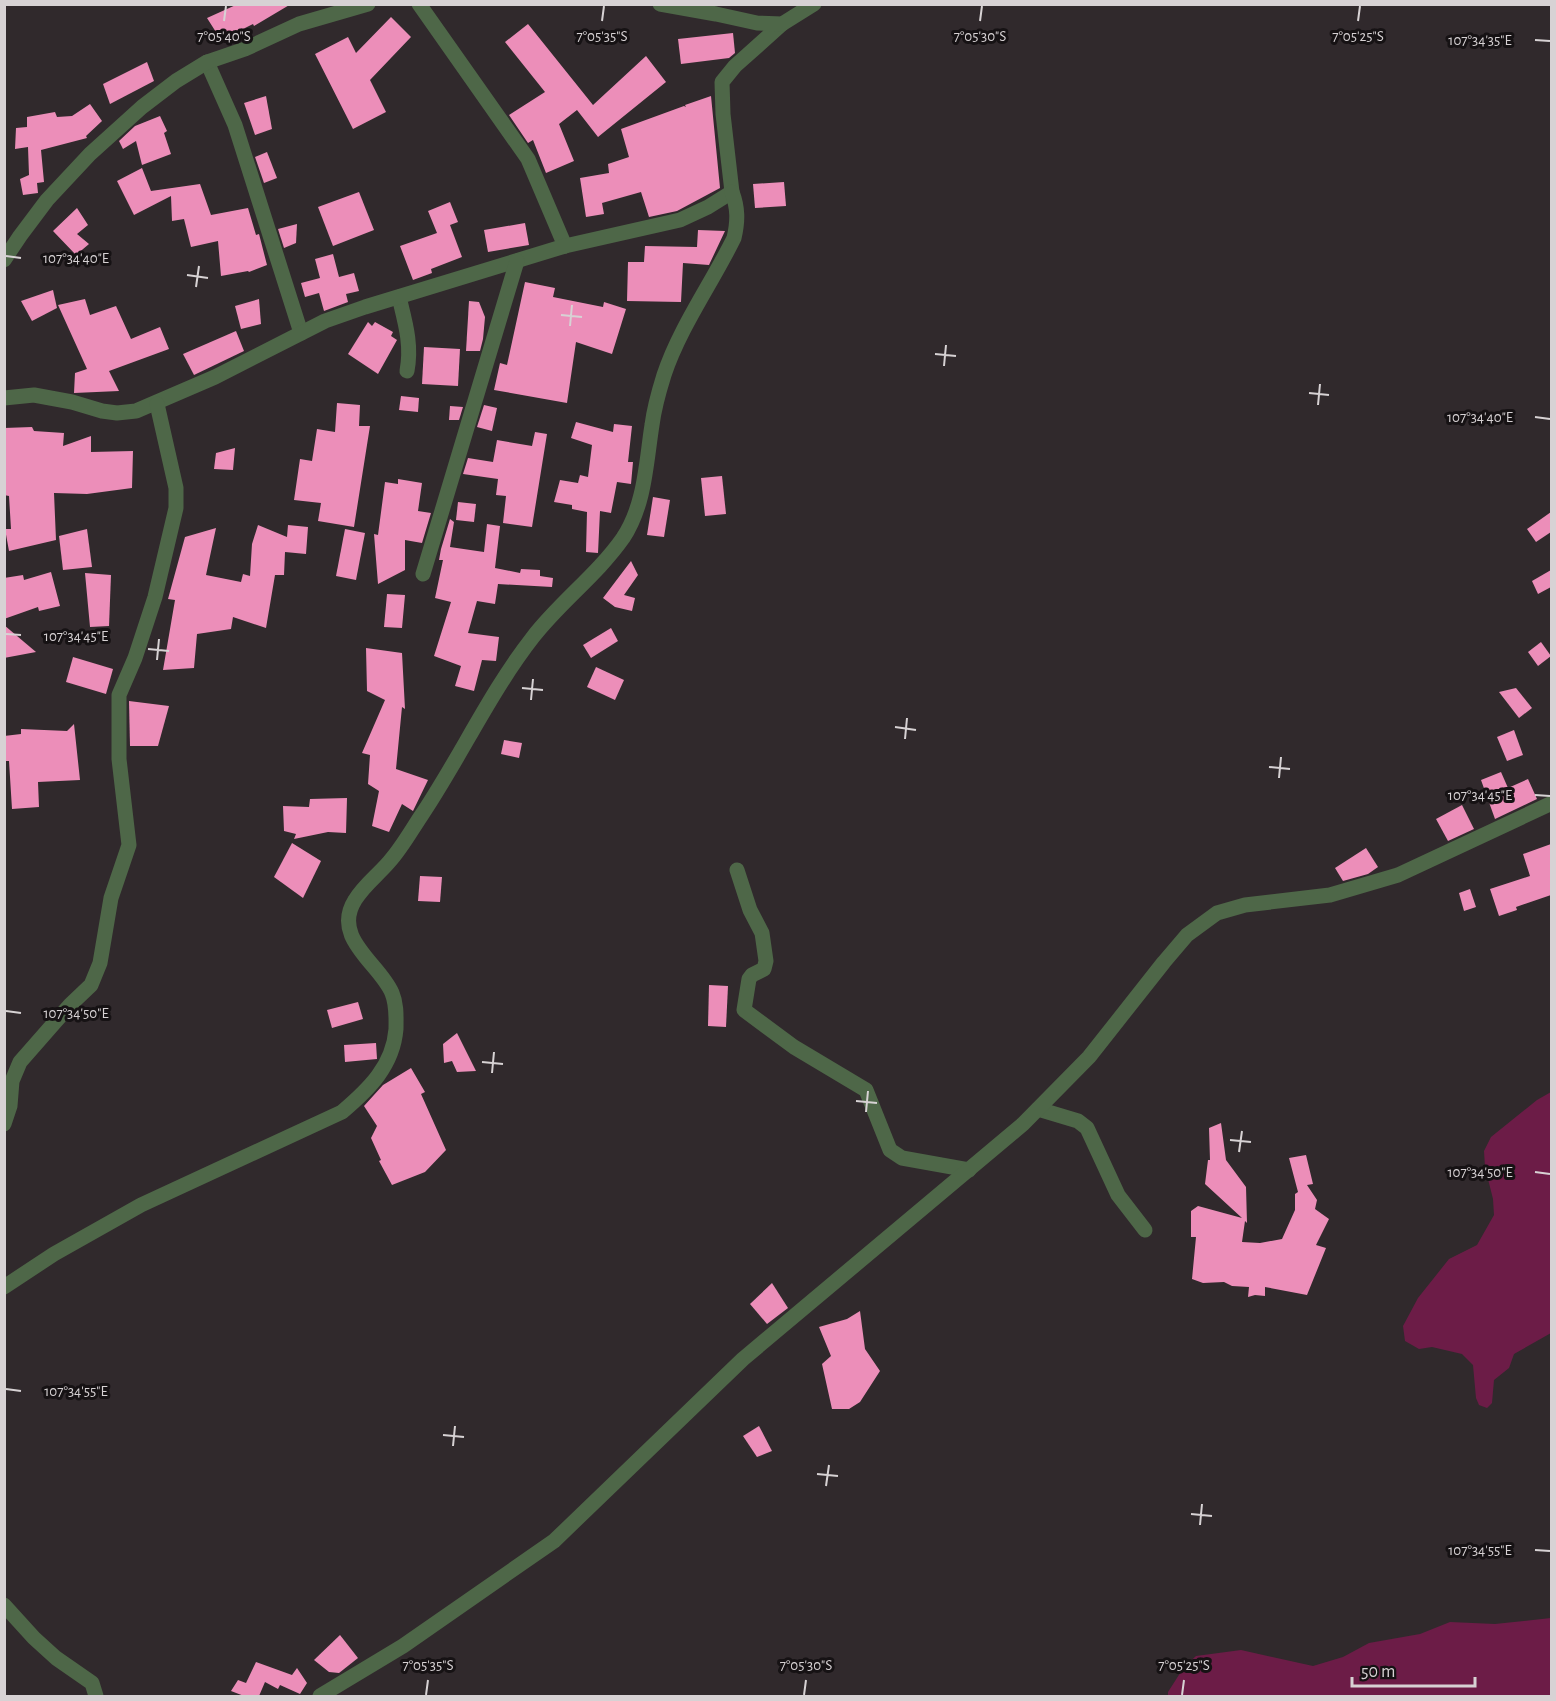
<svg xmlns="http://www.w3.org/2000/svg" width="1556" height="1701" font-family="'Alegreya Sans',sans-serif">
<rect width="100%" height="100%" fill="#30292c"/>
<g fill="#6c1c47">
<polygon points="1551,1092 1551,1333 1514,1354 1509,1368 1494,1380 1492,1403 1487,1408 1479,1405 1476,1398 1473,1365 1462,1354 1432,1347 1419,1349 1405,1341 1403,1326 1418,1298 1449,1259 1477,1245 1494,1215 1493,1199 1485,1167 1484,1151 1491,1137 1537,1100"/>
<polygon points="1551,1618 1551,1696 1168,1696 1168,1692 1184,1667 1196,1656 1241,1650 1313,1666 1343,1657 1369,1643 1420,1634 1450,1622 1495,1624"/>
</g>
<g fill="#ec8eb9">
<polygon points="238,4 291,4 254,26 253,24 221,40 207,18"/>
<polygon points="391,17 411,37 370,80 386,112 353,129 315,54 348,37 356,53"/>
<polygon points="528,24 593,105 646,56 666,82 598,137 577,110 559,124 574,161 546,173 533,140 528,143 509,115 545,92 505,42"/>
<polygon points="733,33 735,53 729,58 681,64 678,39"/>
<polygon points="147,62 154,81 110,104 103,84"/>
<polygon points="266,96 272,129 255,135 244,103"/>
<polygon points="711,96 720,188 677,211 649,217 641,192 602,203 604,214 586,217 580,178 609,173 608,164 629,157 621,129 684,106 686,107 685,105"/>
<polygon points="90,104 102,121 86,136 87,138 41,150 44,182 37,183 38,193 23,195 20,179 29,175 28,147 15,149 16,128 27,127 27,117 55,112 57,117 72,116"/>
<polygon points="160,116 167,131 164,133 171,154 142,165 136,141 123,149 119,141 135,126"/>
<polygon points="267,152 277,178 264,183 255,157"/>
<polygon points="142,168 151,191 200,184 211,215 248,208 256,235 259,234 267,265 249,272 248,271 221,276 218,241 191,247 184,219 172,221 171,196 134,215 117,181"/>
<polygon points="784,182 786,206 755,208 753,184"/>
<polygon points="359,192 374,230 333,246 318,207"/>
<polygon points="450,202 458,222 450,225 462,257 431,269 432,273 413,280 400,246 437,233 428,211"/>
<polygon points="77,208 88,225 77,234 89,244 76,255 53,231"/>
<polygon points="525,223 529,245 488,252 484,230"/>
<polygon points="297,224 296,243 284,248 278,229"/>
<polygon points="698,230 725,231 709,265 683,263 681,302 627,301 628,262 644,262 645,246 697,247"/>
<polygon points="333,254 339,277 354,273 359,291 346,294 348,302 324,311 319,293 305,297 301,283 320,278 315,259"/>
<polygon points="525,282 555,288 553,297 603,307 604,302 626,309 612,354 576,342 567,403 494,390 500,363 507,365"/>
<polygon points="53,290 57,308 32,321 21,301"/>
<polygon points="85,299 90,315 116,306 131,339 160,327 169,349 109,371 119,391 74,393 75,373 87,369 58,305"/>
<polygon points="259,299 261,324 241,329 235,306"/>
<polygon points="469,301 479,302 485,317 483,339 480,351 466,351"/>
<polygon points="368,322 372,326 375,322 393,332 391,336 397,340 378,374 348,354"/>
<polygon points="236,331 244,351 194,375 183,354"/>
<polygon points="424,347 460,349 458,386 422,384"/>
<polygon points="401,396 419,398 418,412 399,410"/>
<polygon points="337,403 360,405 359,426 370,426 354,527 318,521 321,503 294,500 300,459 312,461 317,429 335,432"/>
<polygon points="484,405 497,408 492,431 477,427"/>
<polygon points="450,406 463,407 459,420 449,420"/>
<polygon points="576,422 613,432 614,424 632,426 628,462 633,462 631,484 617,482 611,513 600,511 598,553 586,552 587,512 572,509 572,505 554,502 560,480 578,483 580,475 588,477 592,445 571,438"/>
<polygon points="32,427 34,431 64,433 63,446 91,436 91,452 133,451 132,488 87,494 54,493 56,540 9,551 5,529 11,529 9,496 4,495 4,428"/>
<polygon points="535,432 547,434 532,527 503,523 506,496 496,495 498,479 463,474 468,458 493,462 497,440 532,446"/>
<polygon points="235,448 233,470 214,469 216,453"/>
<polygon points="722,476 726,514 705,516 701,478"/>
<polygon points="398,479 422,483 418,511 431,513 422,543 405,540 405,570 378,584 374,534 378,535 385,482 398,484"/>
<polygon points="653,497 670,500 664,537 647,535"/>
<polygon points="458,502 476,504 474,522 456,520"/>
<polygon points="1551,512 1551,532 1536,542 1527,529"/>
<polygon points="450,519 454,522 450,547 484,552 487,524 500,526 495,568 520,573 521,569 540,570 540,576 553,578 552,587 498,584 495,604 477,601 468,633 499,637 496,661 482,660 474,691 455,686 461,666 434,656 451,602 435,598 443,560 439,560 441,549"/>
<polygon points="258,525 287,537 288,525 308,527 306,554 285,552 284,575 275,575 266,628 233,617 231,629 197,634 194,668 163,670 175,600 168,599 185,537 216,528 206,575 241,582 243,574 250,576 252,544"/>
<polygon points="87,529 92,567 63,570 59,536"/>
<polygon points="345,529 365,533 356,580 336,576"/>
<polygon points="631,561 638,575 624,595 635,598 632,611 615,607 603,598"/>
<polygon points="1551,570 1551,587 1538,594 1532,581"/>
<polygon points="51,572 60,606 39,611 38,607 4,619 4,578 23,575 24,580"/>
<polygon points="85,573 111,575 109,626 90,627"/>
<polygon points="387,594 405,595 402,628 384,627"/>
<polygon points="4,625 36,652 4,658"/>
<polygon points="611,628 618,641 591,658 583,645"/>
<polygon points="1541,642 1551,656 1538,666 1528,652"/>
<polygon points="366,648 402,653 405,709 402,707 396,769 428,780 413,811 402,804 389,832 372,826 379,791 368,784 370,755 362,753 385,700 367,691"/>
<polygon points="73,657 113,669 106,694 66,682"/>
<polygon points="596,667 624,680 615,700 587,687"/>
<polygon points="1516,688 1532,708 1519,718 1499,692"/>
<polygon points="129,701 169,706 158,746 130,746"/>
<polygon points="74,724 80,780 38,782 39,807 12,809 9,761 4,761 4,736 21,734 21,729 67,731"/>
<polygon points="1514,730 1523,755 1507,761 1497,737"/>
<polygon points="504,740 522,743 519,758 501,754"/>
<polygon points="1501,772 1508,788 1528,779 1537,799 1495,819 1481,780"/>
<polygon points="347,798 346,833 328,832 294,839 296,834 284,831 283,806 309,807 310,799"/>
<polygon points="1462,805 1474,829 1448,841 1436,819"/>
<polygon points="292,843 321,861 303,898 274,877"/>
<polygon points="1551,844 1551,895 1516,907 1517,910 1499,916 1490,889 1530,876 1523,854"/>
<polygon points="1366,848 1378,867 1368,874 1343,881 1335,868"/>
<polygon points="420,876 442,877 440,902 418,901"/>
<polygon points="1470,889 1476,907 1464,911 1459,893"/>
<polygon points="709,985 728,986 726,1027 708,1026"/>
<polygon points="358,1002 363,1019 332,1028 327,1010"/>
<polygon points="457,1033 476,1071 457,1072 452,1061 444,1063 443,1044"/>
<polygon points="376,1043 377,1059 345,1062 344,1045"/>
<polygon points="411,1068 425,1092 421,1094 446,1150 425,1172 392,1185 379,1161 381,1160 371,1138 377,1126 364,1106 383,1085"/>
<polygon points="1221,1123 1226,1160 1246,1187 1247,1223 1245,1221 1242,1242 1260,1243 1282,1239 1295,1210 1295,1194 1298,1192 1289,1158 1306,1155 1313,1184 1307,1185 1317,1200 1315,1209 1329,1219 1316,1245 1326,1248 1307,1295 1265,1287 1265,1296 1255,1295 1248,1297 1249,1287 1232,1286 1224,1282 1203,1283 1192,1279 1196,1237 1191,1237 1191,1211 1198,1206 1242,1218 1205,1184 1208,1160 1210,1160 1209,1128"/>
<polygon points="772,1283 788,1308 767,1324 750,1304"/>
<polygon points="860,1311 865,1349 880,1371 860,1402 849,1409 832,1409 822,1364 831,1356 819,1327 847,1319"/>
<polygon points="759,1426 772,1451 757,1457 743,1436"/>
<polygon points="340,1635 358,1658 339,1673 329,1672 314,1660"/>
<polygon points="256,1662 292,1675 297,1668 307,1683 300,1694 280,1685 278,1689 265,1682 259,1696 244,1696 231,1691 238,1680 246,1683"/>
</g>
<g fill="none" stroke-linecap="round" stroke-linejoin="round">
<g stroke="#4e6748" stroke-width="15">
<polyline points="419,4 528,159 565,246"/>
<polyline points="207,62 235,125 301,333"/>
<path d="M399 297C405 322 412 344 407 371"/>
<polyline points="4,398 34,395 72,402 102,411 117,413 136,411 215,377 325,321 365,307 565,246 680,220 708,207 732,192 723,114 722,82 735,66 782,24"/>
<polyline points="423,574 517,261"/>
<polyline points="737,870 750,910 762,933 766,961 764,969 752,975 749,979 744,1010 794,1047 866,1090 890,1150 902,1158 969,1170"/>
<polyline points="1038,1109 1078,1121 1087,1128 1118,1195 1145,1230"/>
<polyline points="4,1124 10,1106 12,1081 20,1062 70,1005 91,985 100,963 111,898 129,845 119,759 119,695 135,658 155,597 176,508 176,488 157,404"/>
<path d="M4 1287 54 1254 141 1205 342 1112C369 1089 393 1066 396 1029 396 1017 397 1005 392 993 380 964 331 938 355 900 364 885 378 875 389 862 401 849 411 831 421 816 460 758 490 692 533 637 560 602 597 575 623 538 645 505 646 463 652 425 654 409 659 391 664 375 680 327 712 283 734 238 738 221 738 208 732 192"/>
<polyline points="4,1605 34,1638 56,1658 92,1683 96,1696"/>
<polyline points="320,1696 403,1646 554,1541 743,1359 1023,1124 1089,1057 1164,962 1187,935 1217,913 1245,905 1330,895 1398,875 1552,803"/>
</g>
<g stroke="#4e6748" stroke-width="15">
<polyline points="660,4 716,14 757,23 782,24 814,4"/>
<polyline points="4,260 20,236 47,200 90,154 142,107 176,81 207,62 245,49 299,24 368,4"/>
</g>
</g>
<path fill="none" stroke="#d7d2d4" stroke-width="2" d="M224 21 226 6M602 21 604 6M980 21 982 6M1358 21 1360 6M1535 40 1550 41M6 256 21 258M187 275 208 278M196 287 199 266M561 315 582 317M570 326 572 305M935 354 956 356M944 366 946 345M1309 393 1329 395M1318 405 1320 384M1535 417 1550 419M6 634 21 635M148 649 169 651M157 660 159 639M522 688 543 690M531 700 533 679M895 727 916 730M905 739 907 718M1269 767 1290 769M1279 778 1281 757M1535 795 1550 796M6 1011 21 1013M482 1062 503 1064M492 1073 494 1052M856 1101 877 1103M866 1112 868 1091M1230 1140 1251 1142M1239 1152 1242 1131M1535 1172 1550 1174M6 1389 21 1391M443 1435 464 1437M453 1446 455 1426M817 1474 838 1476M826 1486 829 1465M1191 1514 1212 1516M1200 1525 1202 1504M1535 1550 1550 1551M426 1695 428 1680M804 1695 806 1680M1182 1695 1184 1680"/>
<g font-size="15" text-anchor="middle" fill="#d7d2d4" stroke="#161214" stroke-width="6" stroke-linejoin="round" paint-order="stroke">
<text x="224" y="41">7°05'40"S</text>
<text x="602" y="41">7°05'35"S</text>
<text x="980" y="41">7°05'30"S</text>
<text x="1358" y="41">7°05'25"S</text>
<text x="1480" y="45">107°34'35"E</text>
<text x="76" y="263">107°34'40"E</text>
<text x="1480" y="422">107°34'40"E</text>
<text x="76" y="641">107°34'45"E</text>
<text x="1480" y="800">107°34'45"E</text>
<text x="76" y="1018">107°34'50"E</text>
<text x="1480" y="1177">107°34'50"E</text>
<text x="76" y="1396">107°34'55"E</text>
<text x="1480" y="1555">107°34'55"E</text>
<text x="428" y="1670">7°05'35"S</text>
<text x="806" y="1670">7°05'30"S</text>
<text x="1184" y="1670">7°05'25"S</text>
</g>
<rect width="1556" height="1701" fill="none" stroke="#d7d2d4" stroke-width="12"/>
<path d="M1352 1677v9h123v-9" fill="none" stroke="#d7d2d4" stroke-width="3"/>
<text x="1361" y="1677" font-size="18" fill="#d7d2d4" stroke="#161214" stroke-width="4.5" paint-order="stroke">50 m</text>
</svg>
